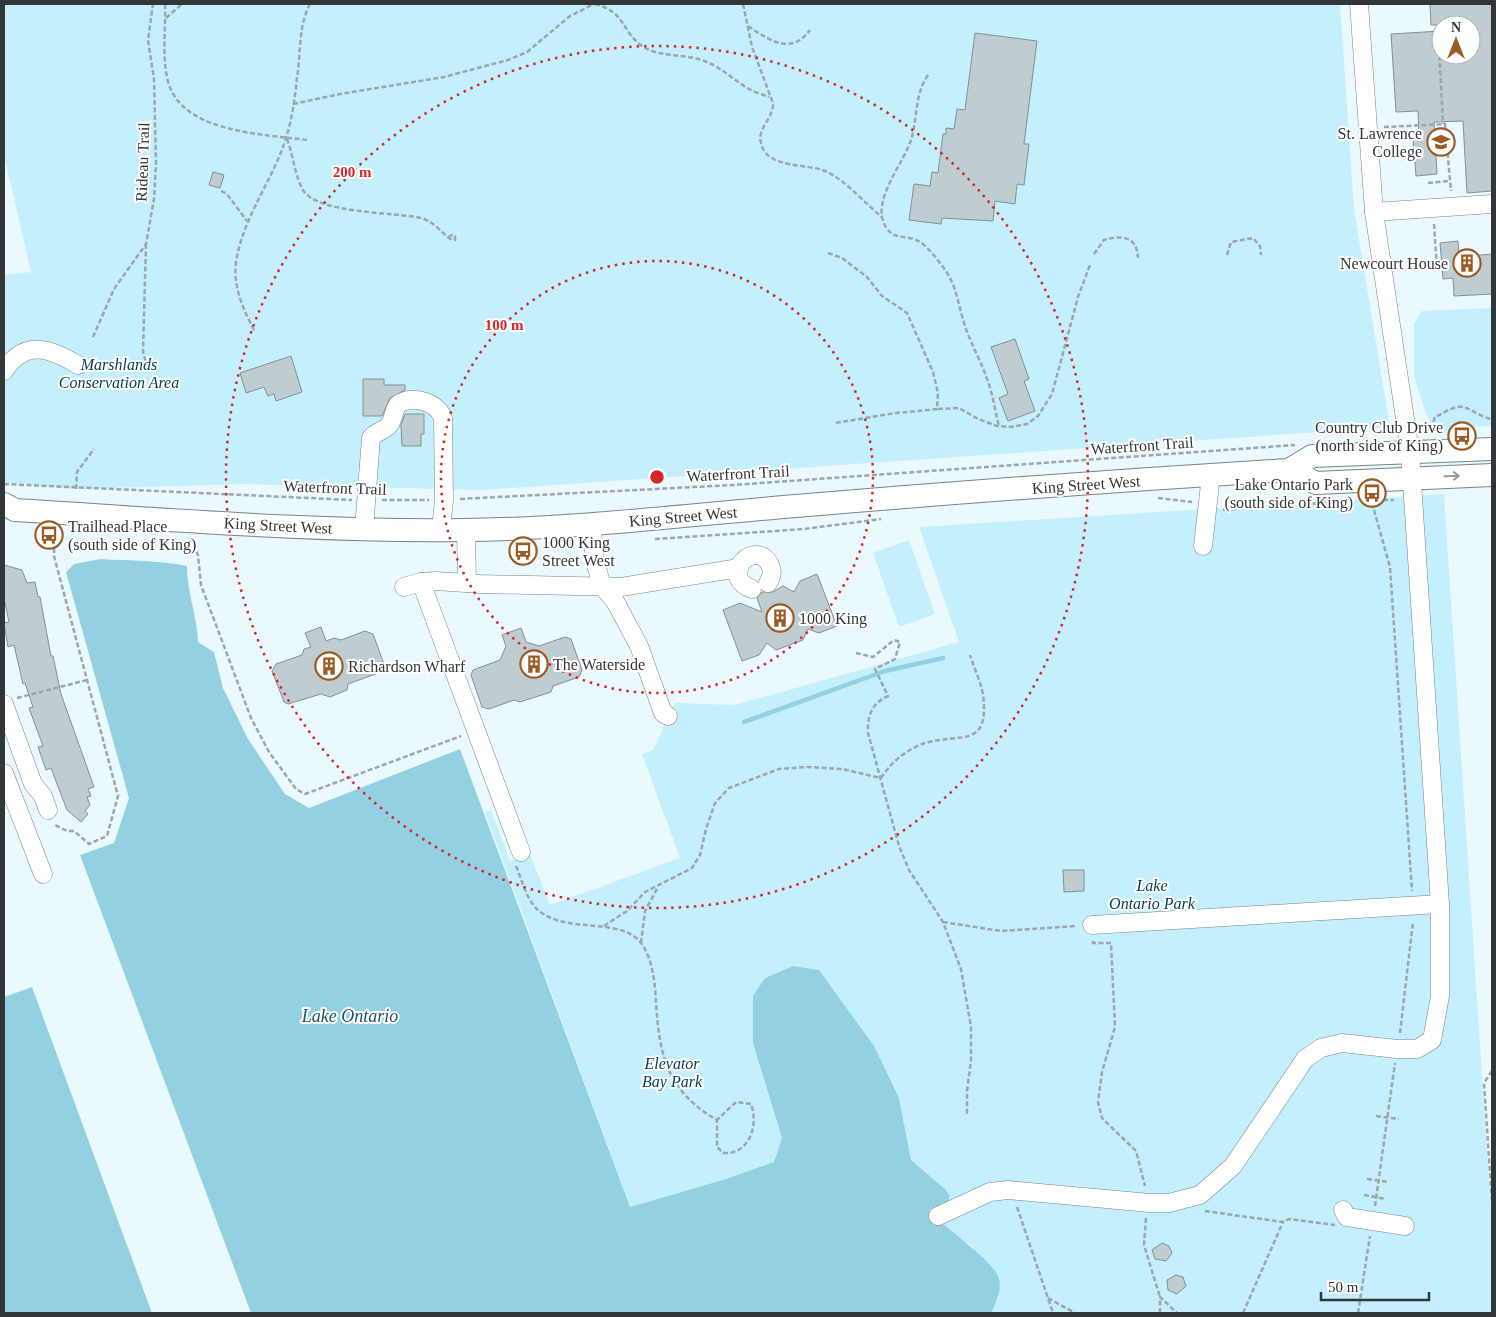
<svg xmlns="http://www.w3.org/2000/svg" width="1496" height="1317" font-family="Georgia,serif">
<rect width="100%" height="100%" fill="#eaf9fd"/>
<g fill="#c4f0fd">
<polygon points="4,4 1340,4 1354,209 1390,427 483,490 245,484 76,489 4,482 4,275 31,272 4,155"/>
<polygon points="1492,308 1492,425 1438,433 1426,414 1414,375 1414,324 1422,311"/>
<polygon points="1444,494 1492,1229 1492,1313 991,1313 999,1297 973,1247 941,1223 945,1189 911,1160 899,1098 819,970 793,966 765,978 765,1082 782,1138 774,1162 726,1179 630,1207 485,812 491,810 510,861 530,854 550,905 680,858 642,754 653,750 675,703 735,705 959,642 919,527"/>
<polygon points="909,540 935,614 899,627 873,553"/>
</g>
<g fill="#93d1e2">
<path d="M101 559C130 561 158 560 187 566 187 592 197 615 198 642L214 652 223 688 248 739 285 794 309 808 460 749 630 1207 726 1179 774 1162 782 1138 753 1043V996L765 978 793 966 819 970 874 1046 899 1098 911 1160 945 1189 950 1196 941 1222C954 1233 992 1262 998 1276 1003 1288 996 1303 991 1313H251L80 855 114 843 129 798 66 572 74 564Z"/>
<polygon points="32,987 152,1313 4,1313 4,997"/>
</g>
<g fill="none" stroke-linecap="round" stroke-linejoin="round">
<polyline stroke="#93d1e2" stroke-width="4.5" points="744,722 885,671 943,658"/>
</g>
<g fill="#bfcdd1" stroke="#839094">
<polygon points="1430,4 1492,4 1492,191 1467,193 1463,121 1434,122 1437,174 1416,176 1413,140 1419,139 1418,111 1396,112 1391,34 1441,31 1441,55 1471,55 1471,25 1431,25"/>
<polygon points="975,33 1037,41 1024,144 1029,144 1024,185 1017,184 1015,204 995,201 993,221 942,218 941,224 909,220 914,184 930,186 932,172 938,173 943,134 946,134 946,128 954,129 957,109 965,110"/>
<polygon points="213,172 224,175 220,188 209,185"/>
<polygon points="1458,241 1459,257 1492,254 1492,294 1454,296 1453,278 1443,279 1440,243"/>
<polygon points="1015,339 1029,379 1024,381 1035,411 1008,421 999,398 1008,394 991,347"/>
<polygon points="291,356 302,392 276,401 274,394 268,396 264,387 246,393 240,373"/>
<polygon points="363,379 384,379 384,385 405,385 405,390 390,398 382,416 363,416"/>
<polygon points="405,414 424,414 424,434 421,434 421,446 402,446 401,425"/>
<polygon points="4,565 22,570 27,583 35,582 38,597 40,597 51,656 53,656 61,694 94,787 88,789 91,796 87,797 90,805 85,811 88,814 81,822 67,810 51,768 46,770 38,747 43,746 29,708 33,707 25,683 23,684 14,645 8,647 5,630 4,623 9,622 4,598"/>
<polygon points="817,574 837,626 819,633 808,629 803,640 776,650 767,643 759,655 742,661 723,610 740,603 762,612 757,598 762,592 773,592 783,586 794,592 800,581"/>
<polygon points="321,627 326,641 334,638 341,640 365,631 373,634 384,664 381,672 348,684 347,690 330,697 321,694 288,704 284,702 272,671 276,664 302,655 304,649 311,647 305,633"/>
<polygon points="521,628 526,642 539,646 565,637 571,639 582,670 579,677 553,686 551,692 520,702 514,700 489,709 482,707 471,675 473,670 500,660 506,646 502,635"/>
<polygon points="1063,870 1084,870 1084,891 1064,892"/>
<polygon points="1162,1243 1169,1246 1172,1253 1166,1261 1155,1259 1152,1250"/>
<polygon points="1176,1275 1183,1277 1186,1286 1177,1294 1168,1290 1167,1280"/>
</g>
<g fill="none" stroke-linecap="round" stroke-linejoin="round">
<g stroke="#778488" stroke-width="19">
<g id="minor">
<polyline points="1374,212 1492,204"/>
<path d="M4 371C25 339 50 348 78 365"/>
<polyline points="591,523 595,561 602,586 615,601 639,646 663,713 668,716"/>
<path d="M364 529 371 438C376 431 385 431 390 424 394 418 394 406 400 403 415 395 439 403 443 419L444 500 441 530"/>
<polyline points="466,530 467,583"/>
<polyline points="1203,546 1211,475"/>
<polyline points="421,582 521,852"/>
<polyline points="404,587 421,582 436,581 480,584 621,587 739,568"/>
<path d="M752 589C717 576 756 537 770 565 773 571 772 577 768 583"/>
<polyline points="4,704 33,784 43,796 48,810"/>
<polyline points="4,773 43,874"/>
<polyline points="1092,925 1440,904"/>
<polyline points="1343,1210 1347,1217 1405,1226"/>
<polyline points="938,1216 990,1192 1008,1190 1150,1203 1169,1203 1200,1195 1233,1166 1305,1059 1321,1048 1342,1043 1397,1049 1417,1049 1432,1040 1440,996 1440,904 1410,452 1374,212 1359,4"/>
</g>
</g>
<g stroke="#778488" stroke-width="24">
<g id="major">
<polyline points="1289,470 1316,483 1492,475"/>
<path d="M4 504 15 510C164 519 314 532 464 530 575 529 686 515 796 506 961 492 1125 480 1289 470L1312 456 1492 449"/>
</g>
</g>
<g stroke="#9ca7a9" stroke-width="2.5" stroke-dasharray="5 2.5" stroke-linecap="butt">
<path d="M165 4C166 28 162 53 167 77 177 133 263 134 307 140"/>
<path d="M595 4C626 12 621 31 642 46 658 57 680 54 698 59 717 64 729 76 744 86 751 91 761 94 769 97"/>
<path d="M743 4 752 47 773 103C774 118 757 128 761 143 766 169 806 163 825 171 846 180 864 203 882 217"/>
<polyline points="166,18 182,4"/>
<path d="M748 26C769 40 791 56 810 30"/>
<polyline points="1439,48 1443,124"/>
<path d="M928 75C914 96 918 117 911 140 904 162 875 196 883 221 891 243 906 233 920 242 928 247 937 259 943 267 957 285 958 305 965 326 971 344 981 361 987 379 993 394 995 411 999 426"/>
<polyline points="293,104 340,94 444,77 508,60 527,52 570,16 594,4"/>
<polyline points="1384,127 1445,124 1451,191"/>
<path d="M287 139C293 154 295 177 303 190 317 214 395 212 421 218 437 222 447 241 455 240V236L452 235 447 238"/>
<polyline points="1428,183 1449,181"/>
<polyline points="221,191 227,194 247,221"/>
<polyline points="1434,224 1437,269"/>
<polyline points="146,244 143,352 146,362"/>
<polyline points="828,253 842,258 867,277 882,296 907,313 933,372 938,393 937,409 896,413 835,423"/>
<path d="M1094 254 1104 240C1122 235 1137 236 1138 258"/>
<polyline points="1227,255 1231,242 1253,238 1260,246 1261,255"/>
<path d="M254 330C243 309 233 287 236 262 243 217 273 180 286 138 292 120 295 97 297 78 301 54 298 26 310 4"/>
<polyline points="93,337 114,289 146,244 154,199 156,164 154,79 148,40 153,4"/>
<polyline points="938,409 959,408 978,419 997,426 1011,427 1027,424 1038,416 1052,394 1078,297 1090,265"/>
<path d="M1431 429 1435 417C1442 414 1450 408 1458 407 1468 405 1480 418 1492 419"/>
<polyline points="4,484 352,500"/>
<polyline points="76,489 77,472 94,449"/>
<polyline points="1158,498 1192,502"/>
<polyline points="460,499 733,485 1295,445"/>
<polyline points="382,500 429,500"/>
<polyline points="1368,500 1394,500"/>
<polyline points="1372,503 1390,567 1412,891"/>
<polyline points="1223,510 1350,501"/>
<polyline points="190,538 198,555 201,585 251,718 269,752 296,789 305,794 461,736"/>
<polyline points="655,539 804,529 881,519"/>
<polyline points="54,548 54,556 118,796 107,836 89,844 74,831 67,831 55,825"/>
<path d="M856 653 873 657 894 640 900 642 895 659 875 669 888 696C872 703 867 716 868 733L899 846 909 870 943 922 961 969 971 1027V1060L967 1091V1116"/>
<polyline points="17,698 87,680"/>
<path d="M881 778C891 762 907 749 925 743 960 733 990 749 983 695 981 682 974 668 970 655"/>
<path d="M516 866C522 880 526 899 538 910 567 935 620 916 641 943 653 959 655 984 656 1002 659 1056 668 1092 717 1120V1147L723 1153C749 1155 759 1126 751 1104L736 1102 717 1120"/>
<polyline points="943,922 1001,931 1076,926"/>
<polyline points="604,926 627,911 645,892 692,868 700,855 706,829 715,803 729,788 779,769 808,767 843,769 880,778"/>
<polyline points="1093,941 1093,943 1111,943 1115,1027 1102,1072 1098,1102 1102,1118 1136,1151 1145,1186"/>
<polyline points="641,943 645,911 658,887"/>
<polyline points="1400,1033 1413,922"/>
<polyline points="1492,1071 1484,1083 1492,1203"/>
<polyline points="1376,1116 1399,1119"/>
<polyline points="1367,1179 1389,1182"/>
<polyline points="1364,1195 1386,1199"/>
<polyline points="1375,1206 1395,1063"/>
<polyline points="1017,1207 1053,1313"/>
<polyline points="1205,1211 1283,1222 1289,1219 1335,1225"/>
<polyline points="1146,1218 1144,1245 1160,1297"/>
<polyline points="1048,1298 1075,1313"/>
<polyline points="1160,1313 1160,1297 1177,1313"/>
<polyline points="1243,1313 1283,1222"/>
<polyline points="1358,1313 1370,1236"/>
</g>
<use href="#minor" stroke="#fff" stroke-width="18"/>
<use href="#major" stroke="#fff" stroke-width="22"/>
</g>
<defs><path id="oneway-shaft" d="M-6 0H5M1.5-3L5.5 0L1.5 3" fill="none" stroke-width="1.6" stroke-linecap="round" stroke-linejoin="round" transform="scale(1.25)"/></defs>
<use stroke="#989b9c" href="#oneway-shaft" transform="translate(1452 476) rotate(-2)"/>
<g fill="none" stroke="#d62828" stroke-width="2.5" stroke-dasharray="2.5 5">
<circle cx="657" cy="477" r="216"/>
<circle cx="657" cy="477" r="431"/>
</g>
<defs>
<g id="university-ring" transform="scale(1.4375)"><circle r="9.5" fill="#fff" stroke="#9b5b24" stroke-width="1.5"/><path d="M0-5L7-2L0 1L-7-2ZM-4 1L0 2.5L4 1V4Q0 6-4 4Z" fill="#9b5b24"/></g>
<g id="building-ring" transform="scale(1.4375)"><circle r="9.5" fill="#fff" stroke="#9b5b24" stroke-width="1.5"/><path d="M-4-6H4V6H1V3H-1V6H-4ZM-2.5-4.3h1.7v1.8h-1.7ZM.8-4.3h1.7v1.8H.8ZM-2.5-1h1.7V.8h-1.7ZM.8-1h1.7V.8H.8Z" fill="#9b5b24"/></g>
<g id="bus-ring" transform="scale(1.4375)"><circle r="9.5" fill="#fff" stroke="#9b5b24" stroke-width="1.5"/><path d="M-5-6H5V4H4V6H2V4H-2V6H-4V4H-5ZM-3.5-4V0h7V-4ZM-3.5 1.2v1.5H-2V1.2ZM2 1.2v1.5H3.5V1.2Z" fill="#9b5b24"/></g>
</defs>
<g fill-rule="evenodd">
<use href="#university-ring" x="1441" y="142"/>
<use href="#building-ring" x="1467" y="263"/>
<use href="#bus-ring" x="1462" y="436"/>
<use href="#bus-ring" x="1372" y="493"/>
<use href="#bus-ring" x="49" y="535"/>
<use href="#bus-ring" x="523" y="551"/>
<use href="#building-ring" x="780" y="618"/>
<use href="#building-ring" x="534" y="664"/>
<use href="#building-ring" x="329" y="666"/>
</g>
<g text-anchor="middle" stroke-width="4" stroke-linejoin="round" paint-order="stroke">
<g font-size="16" fill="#313738" stroke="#fff" text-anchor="start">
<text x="1422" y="139" text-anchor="end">St. Lawrence<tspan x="1422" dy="18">College</tspan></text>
<text x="1448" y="269" text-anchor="end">Newcourt House</text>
<text x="1443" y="433" text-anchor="end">Country Club Drive<tspan x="1443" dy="18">(north side of King)</tspan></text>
<text x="1353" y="490" text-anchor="end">Lake Ontario Park<tspan x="1353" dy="18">(south side of King)</tspan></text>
<text x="68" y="532">Trailhead Place<tspan x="68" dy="18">(south side of King)</tspan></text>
<text x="542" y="548">1000 King<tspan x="542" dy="18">Street West</tspan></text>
<text x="799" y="624">1000 King</text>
<text x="553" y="670">The Waterside</text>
<text x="348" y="672">Richardson Wharf</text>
</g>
<g font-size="16" fill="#313738" stroke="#fff">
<text transform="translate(142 162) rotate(-88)" y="6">Rideau Trail</text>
<text transform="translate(1142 445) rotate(-4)" y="6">Waterfront Trail</text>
<text transform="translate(738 473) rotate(-3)" y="6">Waterfront Trail</text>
<text transform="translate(1086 484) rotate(-4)" y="6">King Street West</text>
<text transform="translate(335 487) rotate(2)" y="6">Waterfront Trail</text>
<text transform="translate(683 516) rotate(-5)" y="6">King Street West</text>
<text transform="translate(278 525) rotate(3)" y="6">King Street West</text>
</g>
<g font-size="16" font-style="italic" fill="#033e4a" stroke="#fff">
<text x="119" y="370">Marshlands<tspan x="119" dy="18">Conservation Area</tspan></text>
<text x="1152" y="891">Lake<tspan x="1152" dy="18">Ontario Park</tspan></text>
<text x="672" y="1069">Elevator<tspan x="672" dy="18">Bay Park</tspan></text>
</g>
<g font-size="18" font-style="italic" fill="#215561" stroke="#fff">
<text x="350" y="1022">Lake Ontario</text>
</g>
</g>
<circle cx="657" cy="477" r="8" fill="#d62828" stroke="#fff" stroke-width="2.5"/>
<g font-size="15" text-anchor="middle" font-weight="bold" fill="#d62828" stroke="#fff" stroke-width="4" stroke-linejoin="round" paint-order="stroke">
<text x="352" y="177">200 m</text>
<text x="504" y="330">100 m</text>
</g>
<rect width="1496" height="1317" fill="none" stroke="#313738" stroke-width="10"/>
<g transform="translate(1456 40)"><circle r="24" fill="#ffffff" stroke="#adafaf"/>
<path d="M0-4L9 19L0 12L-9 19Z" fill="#9b5b24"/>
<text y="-8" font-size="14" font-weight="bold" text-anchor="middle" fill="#313738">N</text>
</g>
<path d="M1321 1292v8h108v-8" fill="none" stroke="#313738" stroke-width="2.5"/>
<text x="1328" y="1292" font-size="15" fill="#313738" stroke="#ffffff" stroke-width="4" paint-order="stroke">50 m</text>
</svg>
